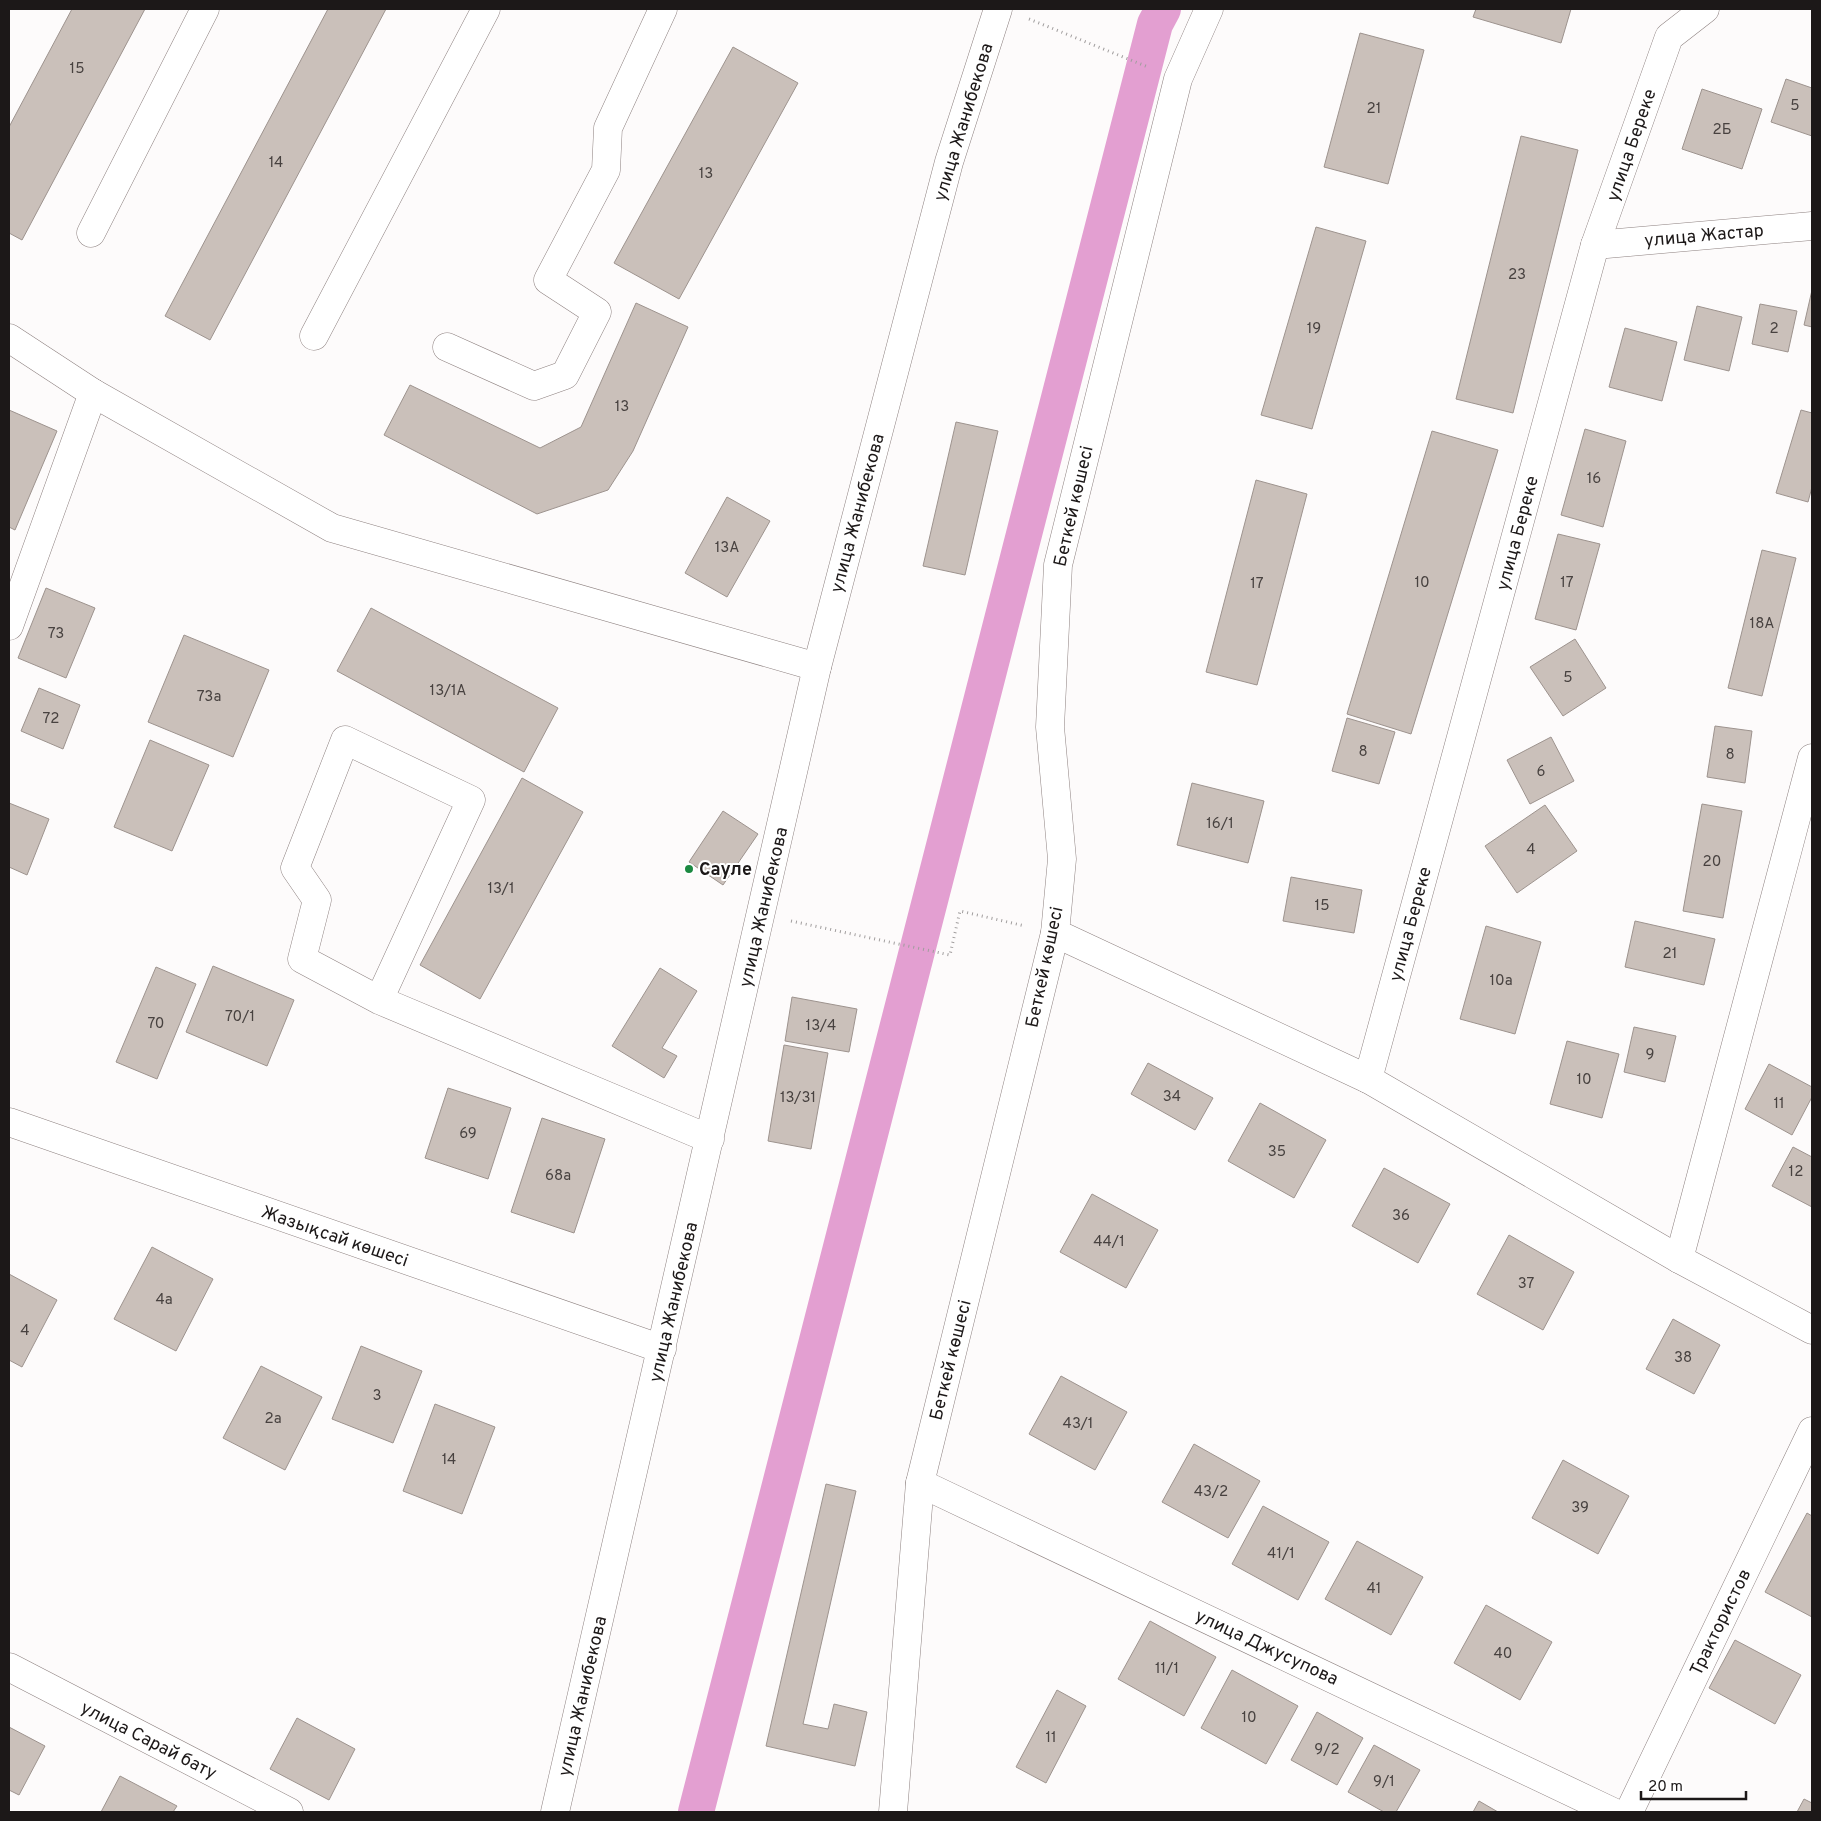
<svg xmlns="http://www.w3.org/2000/svg" width="1821" height="1821" font-family="Overpass,sans-serif">
<rect width="100%" height="100%" fill="#fdfbfb"/>
<g fill="none" stroke-linecap="round" stroke-linejoin="round">
<polyline stroke="#e39fd1" stroke-width="36" points="696,1812 1155,24 1163,9"/>
</g>
<g fill="#cac0ba" stroke="#9d938e">
<polygon points="72,9 145,9 22,240 9,233 9,127"/>
<polygon points="328,9 386,9 210,340 165,316"/>
<polygon points="1476,9 1571,9 1561,43 1473,17"/>
<polygon points="1360,33 1424,50 1388,184 1324,167"/>
<polygon points="733,47 798,83 679,299 614,263"/>
<polygon points="1786,79 1812,88 1812,136 1771,122"/>
<polygon points="1702,89 1762,109 1742,169 1682,149"/>
<polygon points="1521,136 1578,150 1513,413 1456,399"/>
<polygon points="1316,227 1366,241 1312,429 1261,415"/>
<polygon points="1812,290 1812,327 1804,325"/>
<polygon points="636,303 688,327 633,451 608,490 537,514 384,435 410,385 540,448 581,427"/>
<polygon points="1760,304 1797,311 1788,352 1752,344"/>
<polygon points="1697,306 1742,317 1729,371 1684,360"/>
<polygon points="1625,328 1677,342 1662,401 1609,387"/>
<polygon points="9,410 57,431 15,530 9,527"/>
<polygon points="1801,410 1812,413 1812,487 1808,502 1776,493"/>
<polygon points="956,422 998,431 965,575 923,566"/>
<polygon points="1585,429 1626,441 1603,527 1561,515"/>
<polygon points="1432,431 1498,450 1411,734 1347,714"/>
<polygon points="1256,480 1307,494 1257,685 1206,672"/>
<polygon points="727,497 770,521 727,597 685,573"/>
<polygon points="1558,534 1600,544 1576,630 1535,619"/>
<polygon points="1762,550 1796,558 1762,696 1728,688"/>
<polygon points="46,588 95,608 66,678 18,658"/>
<polygon points="371,608 558,708 524,772 337,671"/>
<polygon points="184,635 269,670 233,757 148,722"/>
<polygon points="1575,639 1606,688 1563,716 1530,667"/>
<polygon points="39,688 80,705 63,749 21,731"/>
<polygon points="1347,718 1395,732 1379,784 1332,771"/>
<polygon points="1715,726 1752,731 1745,783 1707,777"/>
<polygon points="1551,737 1574,781 1530,804 1507,760"/>
<polygon points="150,740 209,765 172,851 114,827"/>
<polygon points="522,778 583,812 480,999 420,965"/>
<polygon points="1192,783 1264,801 1248,863 1177,845"/>
<polygon points="9,803 49,819 27,875 9,867"/>
<polygon points="1702,804 1742,811 1723,918 1683,911"/>
<polygon points="1545,805 1577,851 1517,893 1485,846"/>
<polygon points="723,811 758,834 723,885 689,862"/>
<polygon points="1291,877 1362,890 1354,933 1283,921"/>
<polygon points="1635,921 1715,939 1704,985 1625,967"/>
<polygon points="1486,926 1541,942 1515,1034 1460,1019"/>
<polygon points="213,966 294,1000 267,1066 186,1032"/>
<polygon points="156,967 196,984 157,1079 116,1062"/>
<polygon points="660,968 697,991 662,1048 677,1056 664,1078 612,1046"/>
<polygon points="792,997 857,1009 849,1052 785,1041"/>
<polygon points="1634,1027 1676,1036 1665,1082 1624,1072"/>
<polygon points="1567,1041 1619,1054 1602,1118 1550,1104"/>
<polygon points="784,1045 828,1053 811,1149 768,1141"/>
<polygon points="1148,1063 1213,1098 1195,1130 1131,1094"/>
<polygon points="1769,1064 1812,1087 1812,1097 1792,1135 1745,1109"/>
<polygon points="448,1088 511,1108 488,1179 425,1158"/>
<polygon points="1260,1103 1326,1140 1294,1198 1228,1161"/>
<polygon points="542,1118 605,1139 574,1233 511,1212"/>
<polygon points="1793,1147 1812,1157 1812,1207 1772,1186"/>
<polygon points="1384,1168 1450,1204 1418,1263 1352,1226"/>
<polygon points="1092,1194 1158,1230 1126,1288 1060,1252"/>
<polygon points="1509,1235 1574,1272 1543,1330 1477,1294"/>
<polygon points="152,1247 213,1279 176,1351 114,1319"/>
<polygon points="9,1274 57,1300 22,1367 9,1360"/>
<polygon points="1673,1319 1720,1345 1694,1394 1646,1369"/>
<polygon points="361,1346 422,1371 393,1443 332,1419"/>
<polygon points="261,1366 322,1397 285,1470 223,1438"/>
<polygon points="1061,1376 1127,1412 1095,1470 1029,1434"/>
<polygon points="435,1404 495,1427 462,1514 403,1491"/>
<polygon points="1194,1444 1260,1481 1228,1538 1162,1502"/>
<polygon points="1563,1460 1629,1496 1598,1554 1532,1518"/>
<polygon points="826,1484 856,1491 803,1724 828,1729 834,1704 867,1712 855,1766 766,1746"/>
<polygon points="1263,1506 1329,1542 1298,1600 1232,1564"/>
<polygon points="1807,1513 1812,1516 1812,1617 1765,1592"/>
<polygon points="1357,1541 1423,1577 1391,1635 1325,1599"/>
<polygon points="1486,1605 1552,1642 1520,1700 1454,1663"/>
<polygon points="1150,1621 1216,1657 1184,1716 1118,1679"/>
<polygon points="1735,1640 1801,1675 1775,1724 1709,1688"/>
<polygon points="1232,1670 1298,1706 1266,1764 1201,1728"/>
<polygon points="1057,1690 1086,1706 1046,1783 1016,1767"/>
<polygon points="1317,1712 1363,1738 1337,1785 1291,1760"/>
<polygon points="297,1718 355,1749 329,1800 270,1769"/>
<polygon points="9,1727 45,1746 19,1795 9,1790"/>
<polygon points="1374,1745 1420,1770 1396,1812 1384,1812 1348,1792"/>
<polygon points="120,1776 177,1806 173,1812 101,1812"/>
<polygon points="1804,1799 1812,1803 1812,1812 1797,1812"/>
<polygon points="1479,1801 1498,1812 1473,1812"/>
</g>
<g fill="none" stroke-linecap="round" stroke-linejoin="round">
<g stroke="#8e8281" stroke-width="29">
<g id="minor">
<polyline points="91,233 205,9"/>
<polyline points="1595,245 1812,226"/>
<polyline points="314,336 486,9"/>
<polyline points="9,338 93,393 332,528 817,667"/>
<polyline points="447,347 534,386 565,375 597,312 548,280 606,170 608,128 663,9"/>
<polyline points="9,626 93,393"/>
<polyline points="1055,933 1368,1079 1679,1259 1812,1330"/>
<polyline points="379,1000 471,800 345,740 295,868 317,900 302,959 379,1000 710,1139"/>
<polyline points="1368,1079 1595,245 1669,37 1705,9"/>
<polyline points="9,1122 662,1349"/>
<polyline points="1679,1259 1812,758"/>
<polyline points="920,1483 1613,1812"/>
<polyline points="9,1667 289,1812"/>
<polyline points="555,1812 817,667 949,162 998,9"/>
<polyline points="893,1812 920,1483 1055,933 1062,859 1050,727 1058,565 1178,79 1209,9"/>
<polyline points="1629,1812 1812,1431"/>
</g>
</g>
<g stroke="#a09d9d" stroke-width="3" stroke-dasharray="1 4" stroke-linecap="butt">
<polyline points="1029,19 1148,67"/>
<polyline points="791,921 950,955 960,911 1025,926"/>
</g>
<use href="#minor" stroke="#fff" stroke-width="28"/>
</g>
<circle fill="#1b8941" stroke="#fff" stroke-width="2" cx="689" cy="869" r="5"/>
<g text-anchor="middle" stroke-width="4" stroke-linejoin="round" paint-order="stroke">
<g font-size="15" fill="#484240">
<text x="77" y="73">15</text>
<text x="1795" y="110">5</text>
<text x="1374" y="113">21</text>
<text x="1722" y="134">2Б</text>
<text x="276" y="167">14</text>
<text x="706" y="178">13</text>
<text x="1517" y="279">23</text>
<text x="1314" y="333">19</text>
<text x="1774" y="333">2</text>
<text x="622" y="411">13</text>
<text x="1594" y="483">16</text>
<text x="727" y="552">13А</text>
<text x="1422" y="587">10</text>
<text x="1567" y="587">17</text>
<text x="1257" y="588">17</text>
<text x="1762" y="628">18А</text>
<text x="56" y="638">73</text>
<text x="1568" y="682">5</text>
<text x="448" y="695">13/1А</text>
<text x="209" y="701">73а</text>
<text x="51" y="723">72</text>
<text x="1363" y="756">8</text>
<text x="1730" y="759">8</text>
<text x="1541" y="776">6</text>
<text x="1220" y="828">16/1</text>
<text x="1531" y="854">4</text>
<text x="1712" y="866">20</text>
<text x="501" y="893">13/1</text>
<text x="1322" y="910">15</text>
<text x="1670" y="958">21</text>
<text x="1501" y="985">10а</text>
<text x="240" y="1021">70/1</text>
<text x="156" y="1028">70</text>
<text x="821" y="1030">13/4</text>
<text x="1650" y="1059">9</text>
<text x="1584" y="1084">10</text>
<text x="1172" y="1101">34</text>
<text x="798" y="1102">13/31</text>
<text x="1779" y="1108">11</text>
<text x="468" y="1138">69</text>
<text x="1277" y="1156">35</text>
<text x="1796" y="1176">12</text>
<text x="558" y="1180">68а</text>
<text x="1401" y="1220">36</text>
<text x="1109" y="1246">44/1</text>
<text x="1526" y="1288">37</text>
<text x="164" y="1304">4а</text>
<text x="25" y="1335">4</text>
<text x="1683" y="1362">38</text>
<text x="377" y="1400">3</text>
<text x="273" y="1423">2а</text>
<text x="1078" y="1428">43/1</text>
<text x="449" y="1464">14</text>
<text x="1211" y="1496">43/2</text>
<text x="1580" y="1512">39</text>
<text x="1281" y="1558">41/1</text>
<text x="1374" y="1593">41</text>
<text x="1503" y="1658">40</text>
<text x="1167" y="1673">11/1</text>
<text x="1249" y="1722">10</text>
<text x="1051" y="1742">11</text>
<text x="1327" y="1754">9/2</text>
<text x="1384" y="1786">9/1</text>
</g>
<g font-size="18" fill="#1c1818" stroke="#fff">
<text transform="translate(963 122) rotate(-73)" y="6">улица Жанибекова</text>
<text transform="translate(1631 145) rotate(-71)" y="6">улица Береке</text>
<text transform="translate(1704 235) rotate(-5)" y="6">улица Жастар</text>
<text transform="translate(1073 506) rotate(-77)" y="6">Беткей көшесі</text>
<text transform="translate(857 513) rotate(-75)" y="6">улица Жанибекова</text>
<text transform="translate(1517 533) rotate(-75)" y="6">улица Береке</text>
<text transform="translate(763 907) rotate(-77)" y="6">улица Жанибекова</text>
<text transform="translate(1410 924) rotate(-75)" y="6">улица Береке</text>
<text transform="translate(1044 967) rotate(-78)" y="6">Беткей көшесі</text>
<text transform="translate(335 1236) rotate(19)" y="6">Жазықсай көшесі</text>
<text transform="translate(673 1302) rotate(-77)" y="6">улица Жанибекова</text>
<text transform="translate(950 1360) rotate(-76)" y="6">Беткей көшесі</text>
<text transform="translate(1720 1622) rotate(-64)" y="6">Трактористов</text>
<text transform="translate(1267 1647) rotate(25)" y="6">улица Джусупова</text>
<text transform="translate(582 1696) rotate(-77)" y="6">улица Жанибекова</text>
<text transform="translate(149 1740) rotate(27)" y="6">улица Сарай бату</text>
</g>
<g font-size="18" font-weight="bold" fill="#1c1818" stroke="#fff" text-anchor="start">
<text x="699" y="875">Сауле</text>
</g>
</g>
<rect width="1821" height="1821" fill="none" stroke="#1c1818" stroke-width="20"/>
<path d="M1641 1791v8h105v-8" fill="none" stroke="#1c1818" stroke-width="2.5"/>
<text x="1648" y="1791" font-size="15" fill="#1c1818" stroke="#ffffff" stroke-width="4" paint-order="stroke">20 m</text>
</svg>
